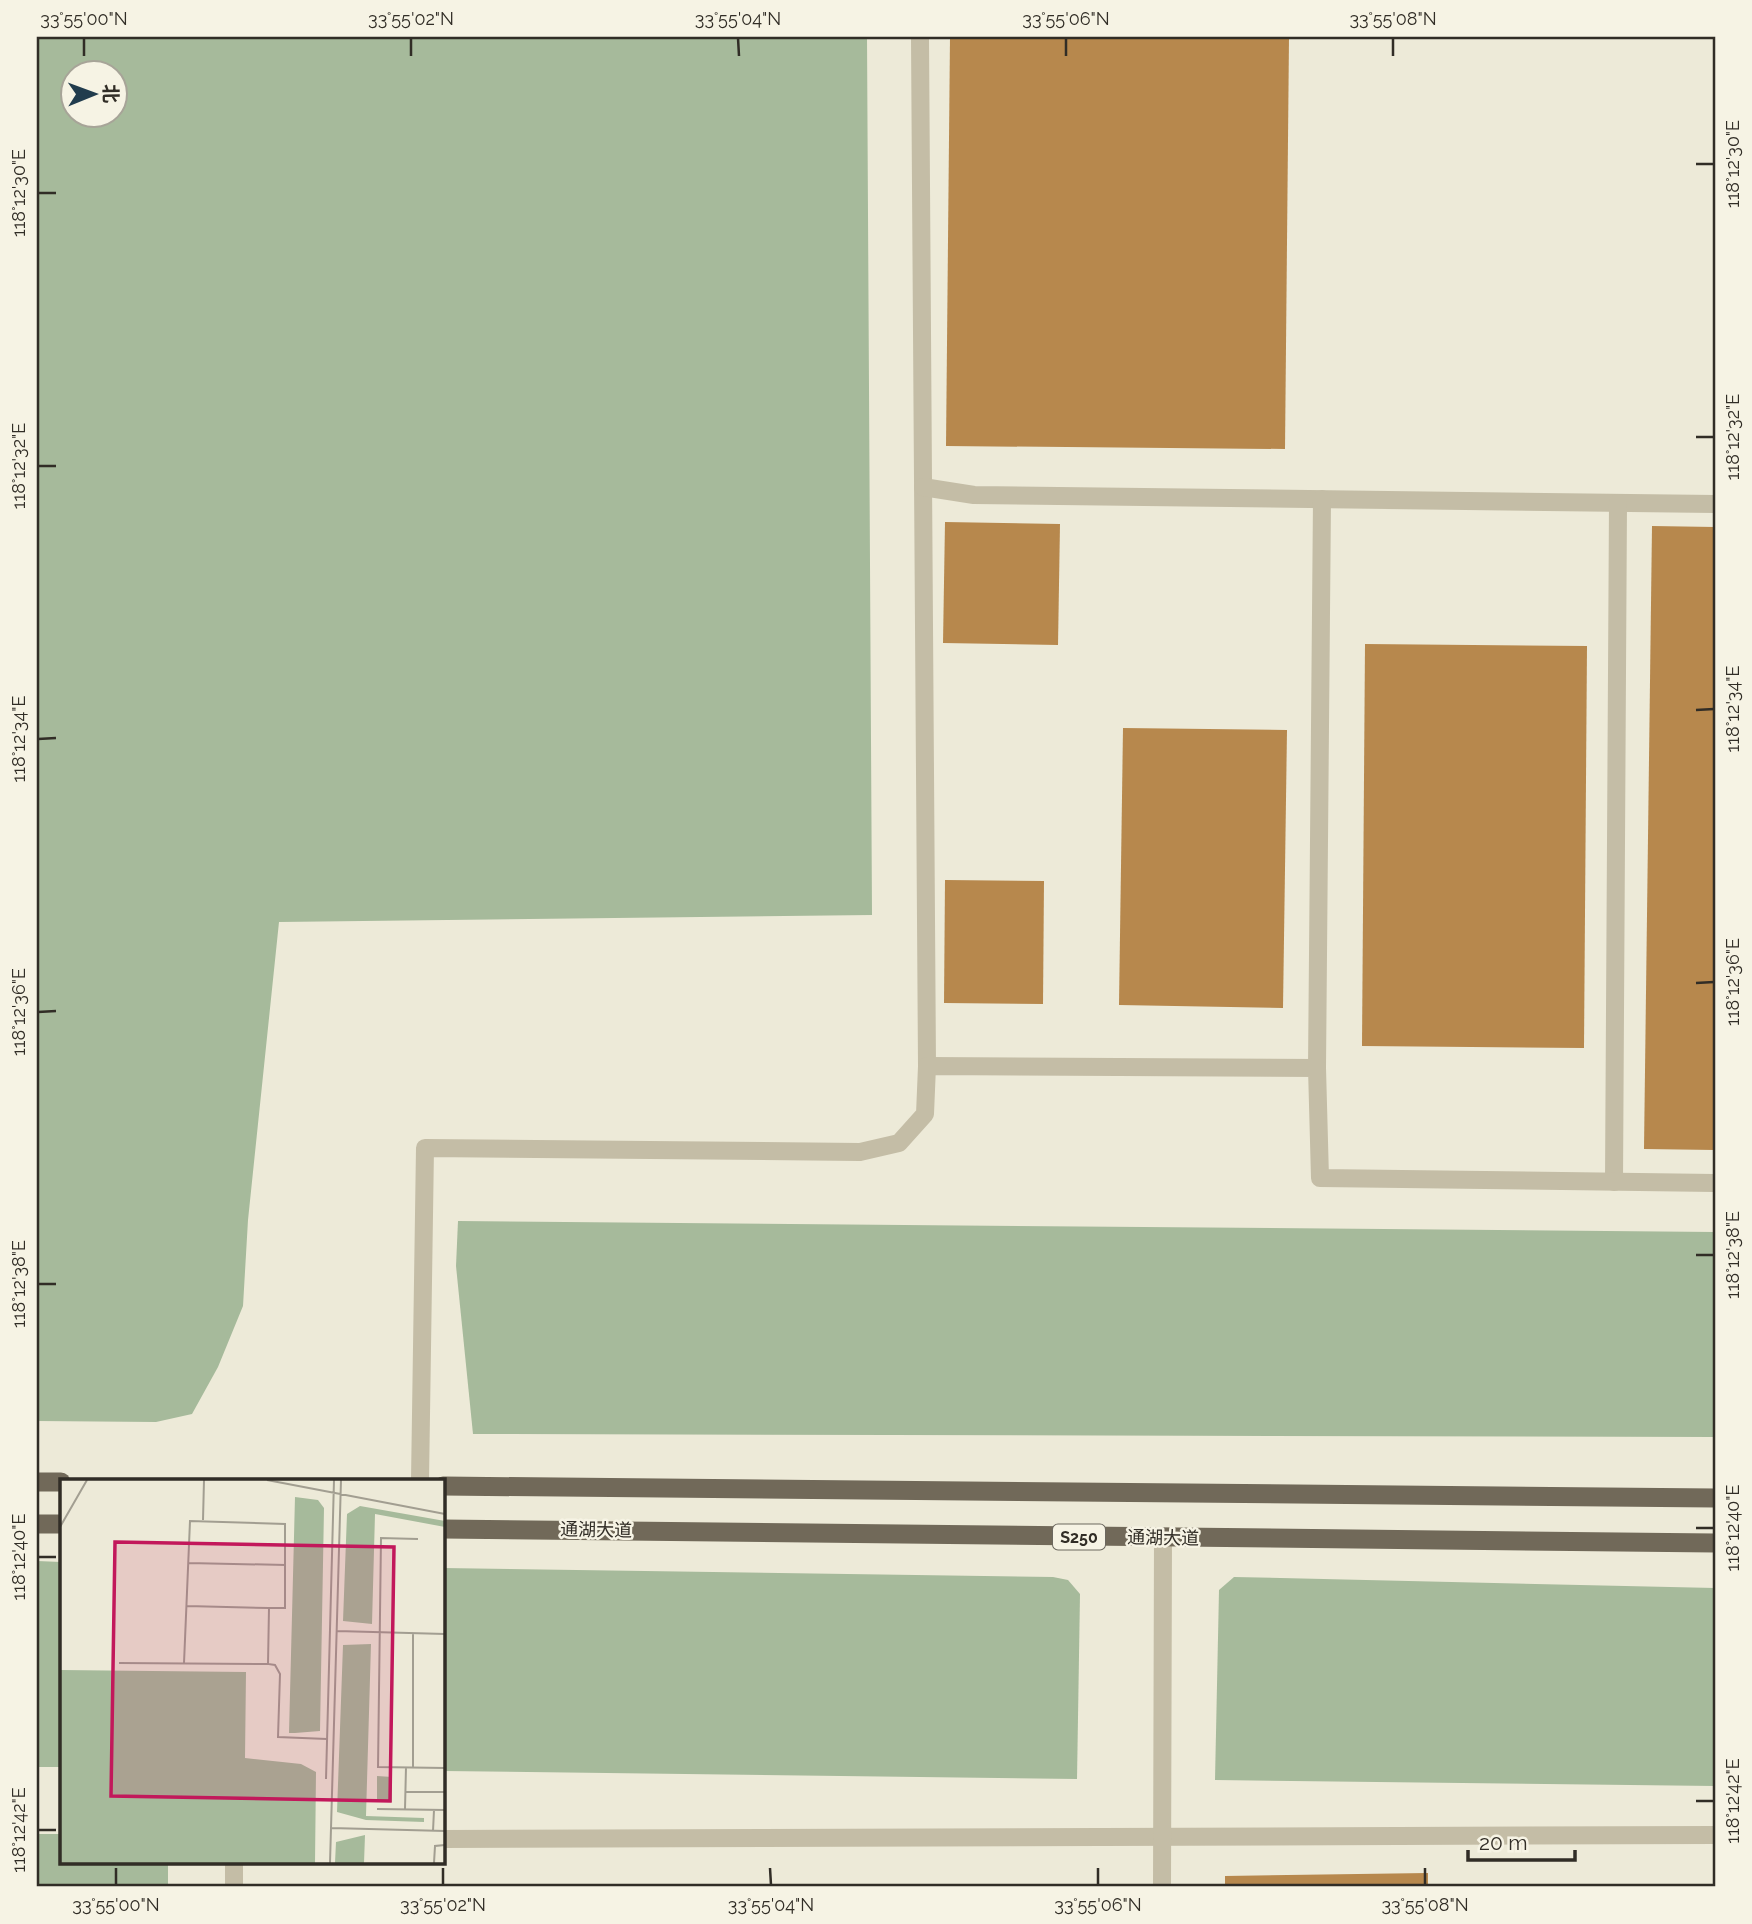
<svg xmlns="http://www.w3.org/2000/svg" width="1752" height="1924" font-family="Raleway,'Noto Sans SC',sans-serif">
<rect width="100%" height="100%" fill="#edead8"/>
<g fill="#a6ba9b" fill-rule="evenodd">
<path d="M37 37H867L872 915 279 922 248 1220 243 1306 218 1367 192 1414 156 1422 37 1421ZM74 74H116V116H74Z"/>
<polygon points="458,1221 1715,1232 1715,1437 473,1434 456,1266"/>
<polygon points="37,1561 61,1562 61,1767 37,1767"/>
<polygon points="443,1568 1053,1577 1068,1580 1080,1594 1077,1779 443,1771"/>
<polygon points="1234,1577 1715,1588 1715,1786 1215,1780 1219,1590"/>
<polygon points="37,1834 61,1834 61,1863 168,1863 168,1887 37,1887"/>
</g>
<g fill="#b7884d">
<polygon points="950,37 1289,37 1285,449 946,446"/>
<polygon points="945,522 1060,524 1058,645 943,643"/>
<polygon points="1652,526 1715,527 1715,1150 1644,1149"/>
<polygon points="1365,644 1587,646 1584,1048 1362,1046"/>
<polygon points="1123,728 1287,730 1283,1008 1119,1005"/>
<polygon points="945,880 1044,881 1043,1004 944,1003"/>
<polygon points="1428,1873 1428,1887 1225,1887 1225,1876"/>
</g>
<g fill="none" stroke-linecap="round" stroke-linejoin="round">
<g stroke="#c4bda6" stroke-width="18">
<polyline points="920,38 927,1066"/>
<polyline points="923,487 974,495 1715,504"/>
<polyline points="1317,1068 1322,499"/>
<polyline points="1614,1182 1618,503"/>
<polyline points="420,1481 425,1148 860,1152 899,1143 925,1114 927,1066 1317,1068 1320,1178 1715,1183"/>
<polyline points="443,1839 1715,1835"/>
<polyline points="234,1863 234,1887"/>
<polyline points="1162,1887 1163,1538"/>
</g>
<g stroke="#716959" stroke-width="19">
<polyline points="37,1482 61,1482"/>
<polyline points="443,1486 1715,1498"/>
<polyline points="37,1524 61,1524"/>
<polyline points="443,1529 1715,1543"/>
</g>
</g>
<path fill="none" stroke="#312d26" stroke-width="2.5" d="M84 38V56M411 38V56M738 38 739 56M1066 38V56M1393 38V56M1696 164H1714M38 193H56M1696 437H1714M38 466H56M1696 710 1714 709M38 739 56 738M1696 983 1714 982M38 1012 56 1011M1696 1255H1714M38 1284H56M1696 1528H1714M38 1557H56M1696 1801H1714M38 1830H56M116 1868V1885M443 1868V1885M770 1868 771 1885M1098 1868V1885M1425 1868V1885"/>
<g text-anchor="middle" stroke-width="5" stroke-linejoin="round" paint-order="stroke">
<rect fill="#f6f3e4" stroke="#6c685f" stroke-width="2" x="1053" y="1524.5" width="52" height="25" rx="5"/>
<g font-size="16" font-weight="bold" fill="#312d26">
<text x="1079" y="1543">S250</text>
</g>
<g font-size="18" fill="#312d26" stroke="#f6f3e4">
<text transform="translate(596 1530) rotate(1)" y="6">通湖大道</text>
<text transform="translate(1163 1538) rotate(1)" y="6">通湖大道</text>
</g>
</g>
<g transform="translate(60 1479)">
<rect width="385" height="385" fill="#edead8"/>
<path d="M235 18 258 21 264 29 260 252 235 254H229ZM300 27 385 42V48L315 35 312 145 283 142 287 35ZM311 165 306 337 364 339V343L306 341 277 333 283 166ZM0 191 186 193 185 279 241 285 256 293 255 384H0ZM317 297 332 298V323H317ZM305 356 304 384H275L276 363Z" fill="#a6ba9b"/>
<path fill="none" stroke="#a29e91" stroke-width="2" d="M207 1 385 35M143 41 144 1M0 48 27 1M358 60 321 59 318 288 385 289M128 84 226 86M127 127 209 129M277 152 385 155M59 184 208 185M124 184 130 42 225 45V129H209L208 185 215 186 220 195 218 258 267 260M353 288V154M266 300 274 1M345 313H385M317 330 385 331M345 330 346 288M271 349 385 352M373 352 374 331M270 384 281 1M374 384 375 367 385 366"/>
<path fill="#c2185b" fill-opacity="0.15" stroke="#c2185b" stroke-width="3.5" d="M55 63 334 68 330 322 51 317Z"/>
<rect width="385" height="385" fill="none" stroke="#312d26" stroke-width="3.5"/>
</g>
<rect width="1752" height="1924" fill="none" stroke="#f6f3e4" stroke-width="77"/>
<g transform="translate(94 94) rotate(89)"><circle r="33" fill="#f6f3e4" stroke="#a7a498" stroke-width="2"/>
<path d="M0-5L12 26L0 18L-12 26Z" fill="#213c4d"/>
<text y="-10" font-size="19" font-weight="bold" text-anchor="middle" fill="#312d26">北</text>
</g>
<path d="M1468 1850v10h107v-10" fill="none" stroke="#312d26" stroke-width="3.5"/>
<text x="1479" y="1850" font-size="21" fill="#312d26" stroke="#f6f3e4" stroke-width="5" paint-order="stroke">20 m</text>
<rect x="38" y="38" width="1676" height="1847" fill="none" stroke="#312d26" stroke-width="2.5"/>
<g font-size="18" text-anchor="middle" fill="#312d26">
<text x="84" y="25">33°55'00"N</text>
<text x="411" y="25">33°55'02"N</text>
<text x="738" y="25">33°55'04"N</text>
<text x="1066" y="25">33°55'06"N</text>
<text x="1393" y="25">33°55'08"N</text>
<text transform="translate(1733 164) rotate(-90)" y="6">118°12'30"E</text>
<text transform="translate(19 193) rotate(-90)" y="6">118°12'30"E</text>
<text transform="translate(1733 437) rotate(-90)" y="6">118°12'32"E</text>
<text transform="translate(19 466) rotate(-90)" y="6">118°12'32"E</text>
<text transform="translate(1733 709) rotate(-90)" y="6">118°12'34"E</text>
<text transform="translate(19 739) rotate(-90)" y="6">118°12'34"E</text>
<text transform="translate(1733 982) rotate(-90)" y="6">118°12'36"E</text>
<text transform="translate(19 1012) rotate(-90)" y="6">118°12'36"E</text>
<text transform="translate(1733 1255) rotate(-90)" y="6">118°12'38"E</text>
<text transform="translate(19 1284) rotate(-90)" y="6">118°12'38"E</text>
<text transform="translate(1733 1528) rotate(-90)" y="6">118°12'40"E</text>
<text transform="translate(19 1557) rotate(-90)" y="6">118°12'40"E</text>
<text transform="translate(1733 1801) rotate(-90)" y="6">118°12'42"E</text>
<text transform="translate(19 1830) rotate(-90)" y="6">118°12'42"E</text>
<text x="116" y="1911">33°55'00"N</text>
<text x="443" y="1911">33°55'02"N</text>
<text x="771" y="1911">33°55'04"N</text>
<text x="1098" y="1911">33°55'06"N</text>
<text x="1425" y="1911">33°55'08"N</text>
</g>
</svg>
